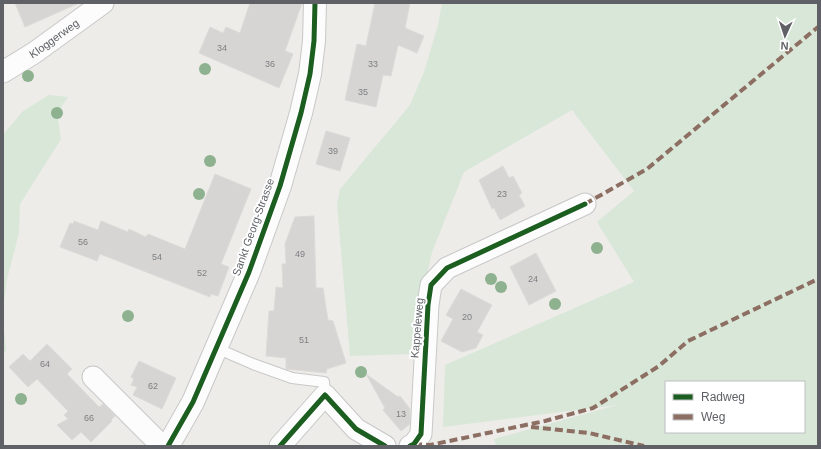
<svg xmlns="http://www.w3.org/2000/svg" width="821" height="449" font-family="Arial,sans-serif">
<rect width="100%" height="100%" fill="#edece9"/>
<g fill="#d8e7d7" fill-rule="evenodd">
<path d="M442 3H818V446H496L494 439 617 405 443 427 445 365 634 282 597 222 634 191 572 110 464 172 432 252 410 354 350 356 337 204 340 189 410 105 424 72 438 25ZM666 382H804V432H666Z"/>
<polygon points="49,95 68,97 57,113 61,139 20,204 19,233 7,279 3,311 3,135 23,111"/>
<polygon points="3,317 6,350 3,353"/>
</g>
<g fill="#d6d5d3" stroke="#dcdbd8">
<polygon points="15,3 79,3 25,27"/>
<polygon points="250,3 302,3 285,51 293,54 279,88 199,53 210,27 223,33 226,27 240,33"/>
<polygon points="375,3 410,3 405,28 424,36 417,53 398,45 391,76 383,75 376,107 345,100 357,44 366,46"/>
<polygon points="326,131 350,138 340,171 316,164"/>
<polygon points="503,166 509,178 513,176 522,193 519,195 525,206 500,220 494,208 492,209 479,180"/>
<polygon points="215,174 251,189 221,264 229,267 218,296 211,294 210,297 100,254 97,261 60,247 70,223 73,224 74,221 98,230 101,221 128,232 129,229 146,237 148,234 185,249"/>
<polygon points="314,216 316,288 323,288 328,320 333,321 346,363 327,369 326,373 286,369 286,358 266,356 269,311 274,311 276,287 283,288 282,264 286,264 285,244 295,217"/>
<polygon points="536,253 556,291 529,305 510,267"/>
<polygon points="461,289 492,305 477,332 483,335 476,348 462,352 441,341 453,319 446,315"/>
<polygon points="47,344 72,369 67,374 99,407 103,404 115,416 111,420 112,421 91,442 81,432 72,440 57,425 68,419 64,415 68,411 37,379 28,387 9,367 23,354 30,361"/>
<polygon points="139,361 176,378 162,409 133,395 137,387 131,385 134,379 131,377"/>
<polygon points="366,374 398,397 400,396 410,409 410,424 401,431 383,410 385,408"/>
</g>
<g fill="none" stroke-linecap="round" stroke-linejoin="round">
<g stroke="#c8c8c8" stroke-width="12">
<polyline id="service" points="216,348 253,364 292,378 324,382 325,395"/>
</g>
<g stroke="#c8c8c8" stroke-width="23">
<g id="minor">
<path id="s1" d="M3 72 34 53 103 3"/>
<polyline points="93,377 162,446"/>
<polyline points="280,446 325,395 356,429 385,446"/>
<polyline points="410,446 414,444 421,434 428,305 431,285 447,268 585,204"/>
</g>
</g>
<g stroke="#c8c8c8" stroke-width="24">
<polyline id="tertiary" points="168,446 193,402 249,272 280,186 301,113 310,74 314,41 315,3"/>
</g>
<use href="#service" stroke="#fcfcfc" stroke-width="10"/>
<use href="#minor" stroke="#fcfcfc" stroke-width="21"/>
<use href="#tertiary" stroke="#fcfcfc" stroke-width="22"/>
<g stroke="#8d6e63" stroke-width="4" stroke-dasharray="8 4" stroke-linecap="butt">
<polyline points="585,204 647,169 818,27"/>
<polyline points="531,427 589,433 644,446"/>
<polyline points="414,444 430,445 545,421 593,408 659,366 688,341 818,279"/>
</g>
<g stroke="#fff" stroke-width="8">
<g id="cycleway">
<polyline points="168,446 193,402 249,272 280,186 301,113 310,74 314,41 315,3"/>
<polyline points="280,446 325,395 356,429 385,446"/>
<polyline points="410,446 414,444 421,434 428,305 431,285 447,268 585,204"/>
</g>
</g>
<use href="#cycleway" stroke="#1b5e20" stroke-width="5"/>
</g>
<g fill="#8eb28f">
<circle cx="205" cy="69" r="6"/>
<circle cx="28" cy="76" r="6"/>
<circle cx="57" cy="113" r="6"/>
<circle cx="210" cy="161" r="6"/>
<circle cx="199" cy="194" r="6"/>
<circle cx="597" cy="248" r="6"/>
<circle cx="491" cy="279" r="6"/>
<circle cx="501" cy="287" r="6"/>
<circle cx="555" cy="304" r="6"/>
<circle cx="128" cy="316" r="6"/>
<circle cx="361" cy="372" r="6"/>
<circle cx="21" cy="399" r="6"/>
</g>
<g text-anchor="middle" stroke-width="4" stroke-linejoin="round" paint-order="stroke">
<g font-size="9" fill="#7d7e82">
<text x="222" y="51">34</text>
<text x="270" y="67">36</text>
<text x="373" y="67">33</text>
<text x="363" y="95">35</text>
<text x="333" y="154">39</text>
<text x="502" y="197">23</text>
<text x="83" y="245">56</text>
<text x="300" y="257">49</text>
<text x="157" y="260">54</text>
<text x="202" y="276">52</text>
<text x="533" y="282">24</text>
<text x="467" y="320">20</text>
<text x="304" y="343">51</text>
<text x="45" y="367">64</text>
<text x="153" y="389">62</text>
<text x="401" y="417">13</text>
<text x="89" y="421">66</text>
</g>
<g font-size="11" fill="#5f6166" stroke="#fff">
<text dy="4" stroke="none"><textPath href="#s1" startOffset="61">Kloggerweg</textPath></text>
<text transform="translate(253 227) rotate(-70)" y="4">Sankt Georg-Strasse</text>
<text transform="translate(417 328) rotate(-85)" y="4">Kappeleweg</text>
</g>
</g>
<rect width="821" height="449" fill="none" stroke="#5f6166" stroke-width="8"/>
<rect x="665" y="381" width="140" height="52" fill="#ffffff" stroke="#bfc0c2"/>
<rect x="673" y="394" width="20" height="6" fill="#1b5e20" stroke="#bfc0c2"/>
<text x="701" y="401" font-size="12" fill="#5f6166">Radweg</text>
<rect x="673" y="414" width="20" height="6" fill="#8d6e63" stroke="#bfc0c2"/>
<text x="701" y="421" font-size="12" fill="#5f6166">Weg</text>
<g transform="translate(785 36) rotate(183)" stroke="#ffffff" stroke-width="3" paint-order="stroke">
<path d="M0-3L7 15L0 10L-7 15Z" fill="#5f6166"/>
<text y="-6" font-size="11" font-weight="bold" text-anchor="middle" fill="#5f6166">N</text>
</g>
</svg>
